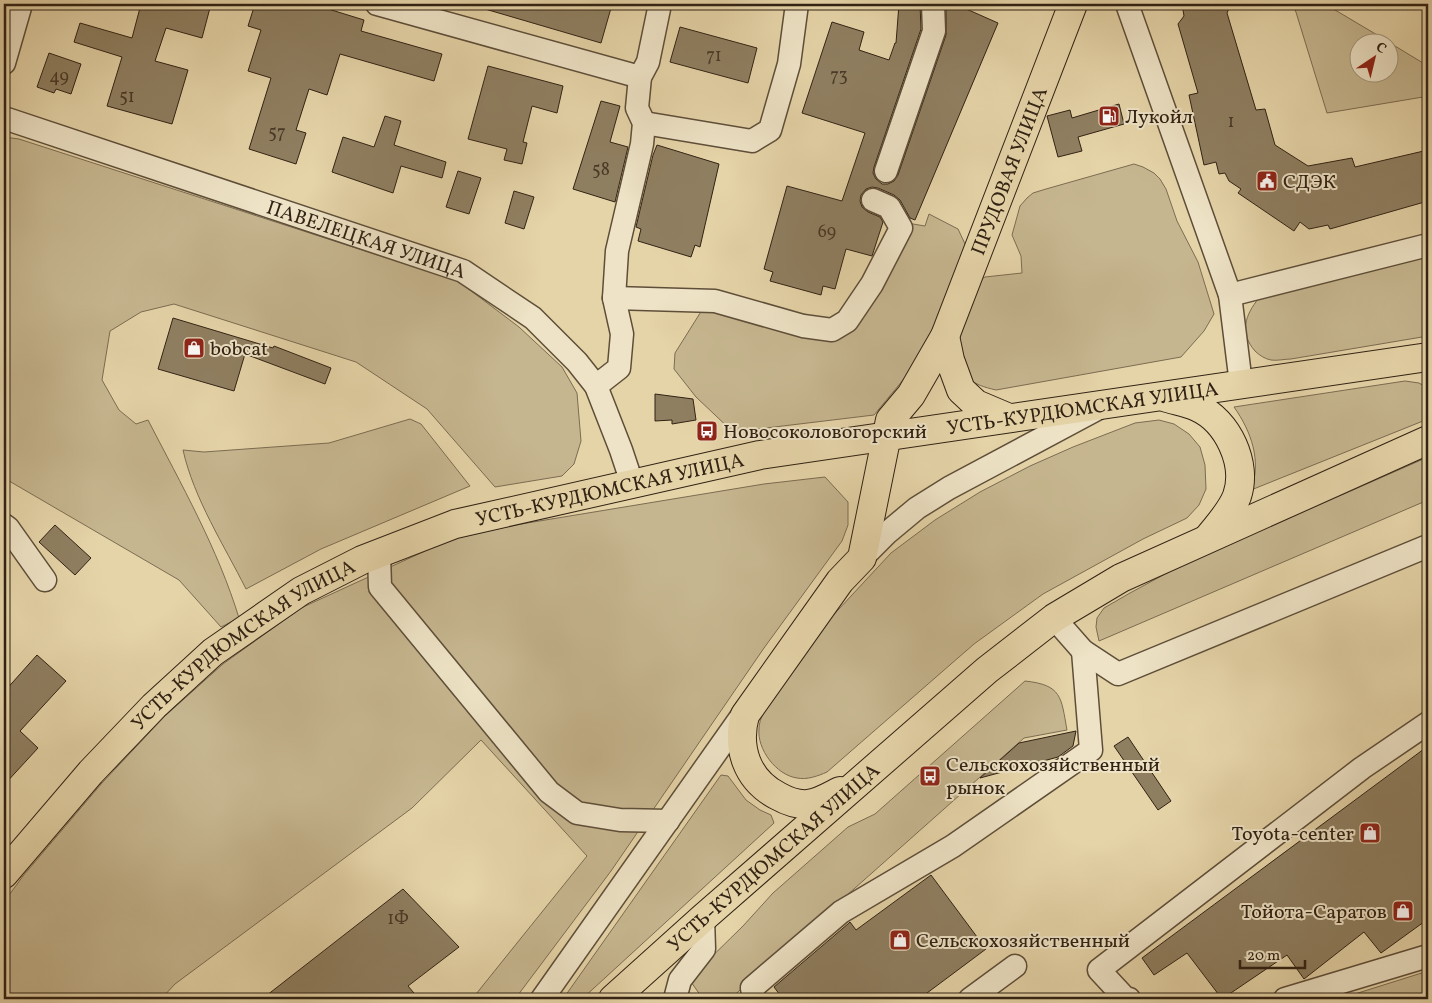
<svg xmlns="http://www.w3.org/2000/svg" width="1432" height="1003" font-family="Vollkorn,serif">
<rect width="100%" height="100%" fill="#e5d4a8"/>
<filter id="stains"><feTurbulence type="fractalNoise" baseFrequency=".004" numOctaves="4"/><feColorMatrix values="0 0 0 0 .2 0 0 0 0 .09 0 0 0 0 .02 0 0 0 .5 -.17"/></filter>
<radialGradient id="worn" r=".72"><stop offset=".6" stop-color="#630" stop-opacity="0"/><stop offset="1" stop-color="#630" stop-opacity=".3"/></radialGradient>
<g fill="#c6b68f" stroke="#7c6c52">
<polygon points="1299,4 1325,4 1389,42 1360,42 1360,72 1390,72 1390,43 1428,66 1428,89 1423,97 1327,113 1295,9"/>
<path d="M4 137 19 139 458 281 519 327 562 367 577 393 581 441 574 464 562 476 495 487 427 409 356 362 174 304 141 312 110 331 102 380 119 410 136 424 148 420C181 484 218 549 239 618L221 627 179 580 4 478Z"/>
<path d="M1134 164 1143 167 1154 173 1160 179 1166 189 1177 221 1198 262 1214 314 1204 331 1181 357 996 390C970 384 970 380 954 360L968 290 978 281 985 277 1022 273 1021 256 1012 235 1020 206 1027 198 1033 193 1046 189Z"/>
<polygon points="929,214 958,229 966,246 927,351 874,415 733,432 696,397 674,369 675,353 702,310 713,308 834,338 907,223 925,226"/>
<path d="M1428 251V336L1291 359C1285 359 1277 361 1271 360 1265 359 1259 355 1255 351 1239 333 1245 315 1259 298Z"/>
<path d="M1405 381 1419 383 1428 388V419L1251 490C1262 461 1251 431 1234 407Z"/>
<path d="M410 419 421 424 470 486 321 549 246 589C224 545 194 499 183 450L204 452 329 443Z"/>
<path d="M1159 420 1174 424 1189 434 1200 447 1205 465 1206 489 1199 505 1187 518 1143 539 1043 594 974 644 827 772C818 776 807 780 797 778 776 775 757 749 759 729 759 721 763 714 766 707L812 638 891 553 935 520 980 492 1030 466 1073 447 1135 423Z"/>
<polygon points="1428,457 1428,500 1099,641 1096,627 1097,618 1104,608 1130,593 1180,566"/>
<polygon points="825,477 848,502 848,525 842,541 764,648 611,871 515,999 472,999 587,856 481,740 412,808 175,984 161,999 4,999 4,902 23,876 102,783 165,716 223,664 301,608 449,540 515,525 764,484"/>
<path d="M1025 681C1062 685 1061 697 1067 730L1024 738 730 999H703L689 979 743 926 773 893 848 827 875 814Z"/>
<polygon points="721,775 728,776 746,800 760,810 771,815 774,823 582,999 563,999"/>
<polygon points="1428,971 1428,999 1339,999"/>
</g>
<g fill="#8f7f61" stroke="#312214">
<polygon points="141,4 211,4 202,38 166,28 155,61 188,70 172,124 107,106 122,57 74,42 80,23 132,38"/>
<polygon points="255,4 312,4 364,20 361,31 442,54 434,81 340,54 327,95 309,89 296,130 306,133 296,164 249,149 271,78 248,71 261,30 248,26"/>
<polygon points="486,4 595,4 611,8 601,43 485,9"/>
<polygon points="899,4 920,4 921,29 874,167 873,173 876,179 882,184 888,184 894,181 898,175 946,35 946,4 955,4 998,23 915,220 910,218 900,200 894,195 878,188 872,187 866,189 861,195 860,201 862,207 868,212 880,217 883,222 872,256 846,249 835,289 823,286 821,295 770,281 773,272 764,269 787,186 842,201 865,133 802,113 832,22 864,32 859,50 889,60 895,43 896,43"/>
<polygon points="1182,4 1231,4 1227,13 1256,110 1265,109 1275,145 1308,166 1352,158 1355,167 1428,150 1428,201 1330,229 1328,225 1309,229 1300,222 1294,231 1238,193 1241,189 1229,181 1225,173 1219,174 1216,162 1204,165 1189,95 1198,93 1178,24 1184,16"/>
<polygon points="680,27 757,48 748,83 670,62"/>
<polygon points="49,53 81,64 71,94 56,89 54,93 37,87"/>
<polygon points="488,66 563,86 557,113 532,106 523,142 527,143 522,164 504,160 507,149 468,139"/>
<polygon points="601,101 620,106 610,142 628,147 615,202 573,189"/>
<polygon points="1119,104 1124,124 1078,137 1082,151 1058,157 1047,116 1070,110 1072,118"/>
<polygon points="385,116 401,121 394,145 446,162 442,178 401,166 393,193 332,172 343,137 374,147"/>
<polygon points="657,145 719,164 700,247 695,245 691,257 638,241 641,229 636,227 653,155"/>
<polygon points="458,171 481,178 469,214 446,207"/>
<polygon points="514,191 534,197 524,229 505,223"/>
<polygon points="173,318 273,348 274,346 331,368 325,384 245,354 234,391 158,369"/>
<polygon points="655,394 693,399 696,420 672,424 672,420 655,421"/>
<polygon points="55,525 91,558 75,575 39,542"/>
<polygon points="37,655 66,681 20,731 38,748 4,785 4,692"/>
<polygon points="1076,731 1073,746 1058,757 980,778 1019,743"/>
<polygon points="1128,737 1171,801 1158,810 1114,746"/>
<polygon points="1428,746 1428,919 1381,953 1364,932 1304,979 1287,955 1222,999 1187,953 1154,975 1142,958"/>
<polygon points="931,875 986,949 919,999 783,999 774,987 849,923 850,922 856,930"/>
<polygon points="403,889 459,947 408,986 419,999 262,999"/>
</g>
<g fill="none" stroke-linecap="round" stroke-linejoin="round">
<g stroke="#5e4e39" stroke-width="25">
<g id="minor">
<polyline points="377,4 640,77"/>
<polyline points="1127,4 1230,295 1241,384"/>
<polyline points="4,63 21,4"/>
<path id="s1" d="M4 118 463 271 533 318 577 362 596 386 621 450 632 483"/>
<polyline points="644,123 752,141 770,130 789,64 797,4"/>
<polyline points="886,171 934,31 933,4"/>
<polyline points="1230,295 1428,245"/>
<polyline points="614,298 715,301 803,326 832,330 847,321 872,284 901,228 889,207 873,200"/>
<polyline points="596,386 619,368 622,334 614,298 617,251 642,144 644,123 637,108 640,77 648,62 660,4"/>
<polyline points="4,525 8,528 45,580"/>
<polyline points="379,554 380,587 549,792 577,813 620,820 668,821"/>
<polyline points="862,558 887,533 917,508 949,488 1097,409"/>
<polyline points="1054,618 1083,651 1118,674 1428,546"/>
<polyline points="542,999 746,710"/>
<polyline points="675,999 680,980 704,949 703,918"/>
<polyline points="754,999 752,988 841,912 953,846 1091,750 1083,651"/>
<polyline points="970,999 1015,966"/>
<polyline points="1129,999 1125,998 1099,970 1362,768 1428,723"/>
<polyline points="1285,999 1428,956"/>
</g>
</g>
<g stroke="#312214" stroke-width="30">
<g id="major">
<polyline points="945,336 950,360 961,390 976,404 1009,418"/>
<path d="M1167 398C1177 401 1188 403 1197 407 1228 421 1248 464 1237 496 1231 512 1218 525 1208 538"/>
<path id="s2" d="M840 791C830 796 819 803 808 804 797 805 787 801 778 796 747 780 736 748 745 715L840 581 862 558 890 420 911 395 945 336 1073 4"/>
<path id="s3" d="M4 874 91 772 154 706 213 652 301 591 362 560 455 524 760 455 1428 357"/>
<path id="s4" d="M613 999 703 918 987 670 1054 618 1121 578 1428 440"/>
</g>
</g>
<use href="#minor" stroke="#eee3c6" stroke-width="22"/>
<use href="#major" stroke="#e5d4a8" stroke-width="28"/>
</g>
<defs>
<g id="fuel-square" transform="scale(1.125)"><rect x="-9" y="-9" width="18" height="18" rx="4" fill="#8f2418" stroke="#eee3c6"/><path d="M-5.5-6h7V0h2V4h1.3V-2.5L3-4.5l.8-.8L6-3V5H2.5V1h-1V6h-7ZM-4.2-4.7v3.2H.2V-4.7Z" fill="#fff"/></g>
<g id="civic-square" transform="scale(1.125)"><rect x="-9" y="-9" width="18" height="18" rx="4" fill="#8f2418" stroke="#eee3c6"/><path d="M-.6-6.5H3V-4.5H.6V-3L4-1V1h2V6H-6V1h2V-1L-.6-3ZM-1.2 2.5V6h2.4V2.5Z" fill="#fff"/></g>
<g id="shop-square" transform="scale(1.125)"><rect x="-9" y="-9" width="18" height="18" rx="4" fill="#8f2418" stroke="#eee3c6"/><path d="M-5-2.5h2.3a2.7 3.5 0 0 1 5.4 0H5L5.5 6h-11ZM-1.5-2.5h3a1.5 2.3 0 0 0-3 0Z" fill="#fff"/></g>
<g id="bus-square" transform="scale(1.125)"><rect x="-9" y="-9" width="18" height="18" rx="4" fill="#8f2418" stroke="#eee3c6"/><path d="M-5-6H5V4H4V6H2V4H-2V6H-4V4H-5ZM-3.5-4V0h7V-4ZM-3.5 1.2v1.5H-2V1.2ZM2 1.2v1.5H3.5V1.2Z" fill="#fff"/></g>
</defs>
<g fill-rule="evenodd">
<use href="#fuel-square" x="1109" y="116"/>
<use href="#civic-square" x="1267" y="181"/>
<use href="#shop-square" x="194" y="348"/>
<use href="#bus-square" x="707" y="431"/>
<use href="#bus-square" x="930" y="776"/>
<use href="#shop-square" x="1370" y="833"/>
<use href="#shop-square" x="1403" y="911"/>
<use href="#shop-square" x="900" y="940"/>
</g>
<g text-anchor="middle" stroke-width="4" stroke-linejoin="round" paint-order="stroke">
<g font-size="18" fill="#483927">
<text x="714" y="61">71</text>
<text x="839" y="81">73</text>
<text x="59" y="82">49</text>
<text x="127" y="102">51</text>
<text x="1231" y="127">1</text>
<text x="277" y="138">57</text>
<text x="601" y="175">58</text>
<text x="827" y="237">69</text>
<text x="398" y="924">1Ф</text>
</g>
<g font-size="20" fill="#312214" stroke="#eee3c6" text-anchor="start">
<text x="1125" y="123">Лукойл</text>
<text x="1283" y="188">СДЭК</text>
<text x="210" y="355">bobcat</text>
<text x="723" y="438">Новосоколовогорский</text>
<text x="946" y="771">Сельскохозяйственный<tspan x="946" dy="23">рынок</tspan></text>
<text x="1354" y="840" text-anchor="end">Toyota-center</text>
<text x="1387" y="918" text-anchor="end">Тойота-Саратов</text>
<text x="916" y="947">Сельскохозяйственный</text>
</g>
<g font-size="20" fill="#312214" stroke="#eee3c6">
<text dy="7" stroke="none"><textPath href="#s2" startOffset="776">ПРУДОВАЯ УЛИЦА</textPath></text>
<text dy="7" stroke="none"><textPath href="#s1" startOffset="382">ПАВЕЛЕЦКАЯ УЛИЦА</textPath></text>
<text dy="7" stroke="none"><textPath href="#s3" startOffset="1219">УСТЬ-КУРДЮМСКАЯ УЛИЦА</textPath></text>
<text dy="7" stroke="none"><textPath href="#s3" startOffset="739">УСТЬ-КУРДЮМСКАЯ УЛИЦА</textPath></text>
<text dy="7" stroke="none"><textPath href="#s3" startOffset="334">УСТЬ-КУРДЮМСКАЯ УЛИЦА</textPath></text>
<text dy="7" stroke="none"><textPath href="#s4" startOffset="214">УСТЬ-КУРДЮМСКАЯ УЛИЦА</textPath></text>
</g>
</g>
<rect width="1432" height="1003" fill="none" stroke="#e5d4a8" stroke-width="20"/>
<rect x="5" y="5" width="1422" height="993" fill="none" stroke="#312214" stroke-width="2.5"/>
<rect x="10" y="10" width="1412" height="983" fill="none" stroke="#312214"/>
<g transform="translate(1374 58) rotate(35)"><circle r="24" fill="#eee3c6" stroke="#a2967f"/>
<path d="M0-4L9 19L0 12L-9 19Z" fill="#8f2418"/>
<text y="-8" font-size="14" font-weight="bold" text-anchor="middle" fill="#312214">С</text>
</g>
<path d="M1240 960v8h65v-8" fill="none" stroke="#312214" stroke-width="2.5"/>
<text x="1247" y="960" font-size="15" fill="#312214" stroke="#eee3c6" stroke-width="4" paint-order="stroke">20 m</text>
<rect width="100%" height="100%" filter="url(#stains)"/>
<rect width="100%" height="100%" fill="url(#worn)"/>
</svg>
